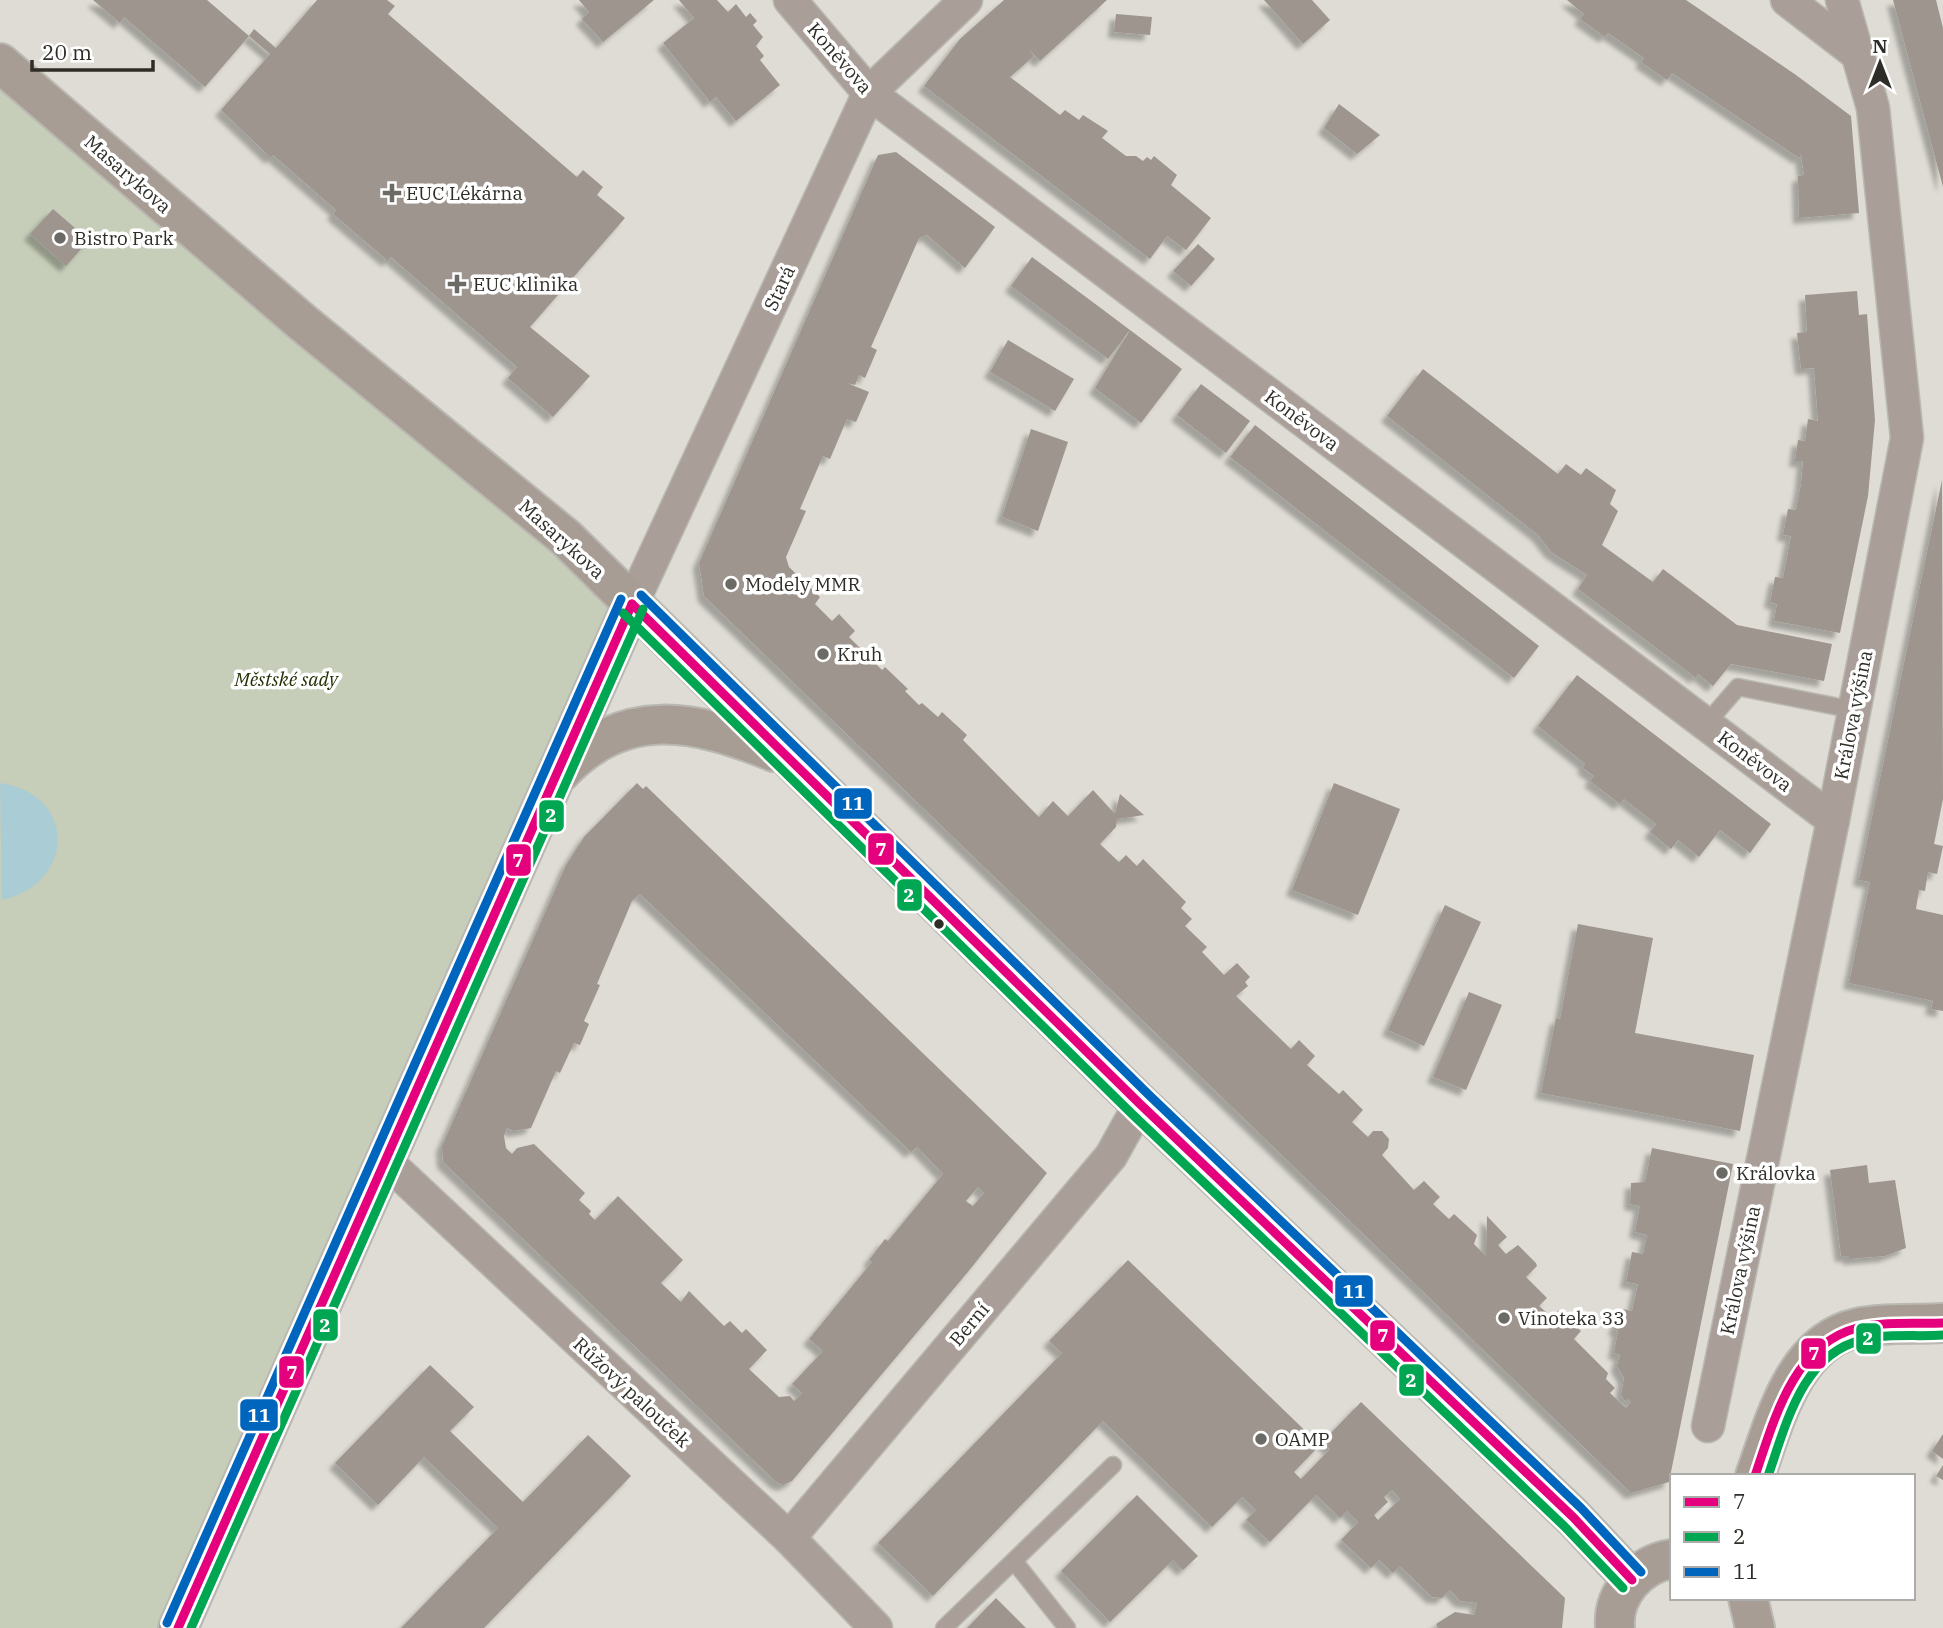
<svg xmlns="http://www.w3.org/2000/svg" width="1943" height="1628" font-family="'IBM Plex Serif',serif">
<defs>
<filter id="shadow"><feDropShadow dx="-6" dy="6" stdDeviation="2" flood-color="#0004"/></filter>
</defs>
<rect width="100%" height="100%" fill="#dedcd4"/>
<polygon fill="#c6cdb8" points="16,77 632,604 178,1628 0,1628 0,90"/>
<path fill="#aaccd5" d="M0 783C77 794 76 883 2 900Z"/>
<g fill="#9e958f" fill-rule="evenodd" filter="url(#shadow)">
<polygon points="93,0 207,0 249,36 205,87 124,17 120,23"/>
<polygon points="317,0 387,0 395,6 388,14 577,177 583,170 603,187 597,195 625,218 530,327 590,376 553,417 508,378 517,367 391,257 388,261 333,214 336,210 273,155 271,158 221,110 270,54 249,36 254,29 276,48"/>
<polygon points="579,0 654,0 603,42 582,19 589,12"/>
<polygon points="679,0 717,0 728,12 736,4 746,17 750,13 757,21 753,25 763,37 756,46 764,56 760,60 780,85 736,121 716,97 710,102 663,43 694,18"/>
<polygon points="1004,0 1107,0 1040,61 1028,48 1034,56 1010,77 1060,115 1065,110 1079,120 1083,115 1108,131 1102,138 1126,156 1136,156 1143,161 1147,157 1151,160 1154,156 1177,175 1171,185 1211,218 1186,250 1167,236 1150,259 924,86 960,39"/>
<polygon points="1264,0 1312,0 1330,20 1303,44"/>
<polygon points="1567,0 1686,0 1796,75 1851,116 1859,213 1799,218 1798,176 1804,175 1801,155 1799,158 1672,73 1667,80 1641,62 1644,58 1608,33 1605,37 1580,19 1584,14"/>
<polygon points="1893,0 1936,0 1943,28 1943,187"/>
<polygon points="1116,14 1152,17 1150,35 1114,32"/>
<polygon points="1339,104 1380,135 1357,154 1324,128"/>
<polygon points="896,152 995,227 965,268 927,235 919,238 871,347 877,350 865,378 859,375 855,385 847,383 869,392 856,422 847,419 830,459 823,456 800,509 806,511 786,557 789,567 820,597 815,604 832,621 839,614 855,631 849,637 882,670 885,667 908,689 905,691 919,705 922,703 938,717 942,712 967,735 963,740 1039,817 1053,801 1068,816 1093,790 1115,814 1120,794 1144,815 1117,819 1116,827 1100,844 1119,862 1126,855 1137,866 1143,859 1186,902 1181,908 1192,919 1185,926 1207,947 1202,952 1224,975 1237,963 1250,977 1245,982 1248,986 1236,996 1291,1049 1299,1040 1315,1056 1307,1065 1339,1094 1343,1090 1363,1110 1352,1122 1368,1137 1373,1131 1382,1131 1389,1139 1388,1148 1382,1155 1414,1190 1424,1181 1440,1197 1433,1204 1449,1219 1454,1214 1477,1235 1474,1244 1486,1256 1487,1216 1507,1237 1498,1245 1506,1254 1518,1245 1536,1263 1537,1266 1526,1277 1547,1298 1539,1306 1552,1317 1559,1310 1581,1331 1574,1339 1608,1373 1606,1379 1615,1388 1610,1393 1626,1408 1631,1402 1628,1399 1626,1402 1621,1395 1624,1378 1617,1366 1620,1355 1614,1353 1618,1331 1614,1329 1623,1309 1632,1311 1638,1284 1626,1282 1632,1252 1643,1254 1647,1235 1635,1232 1640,1206 1630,1204 1631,1183 1645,1182 1652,1148 1733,1164 1669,1482 1631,1493 704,596 699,563 878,155"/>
<polygon points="53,209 89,240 66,266 30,234"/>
<polygon points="1198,244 1215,259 1191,286 1173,271"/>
<polygon points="1032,257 1098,306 1182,369 1141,423 1095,388 1130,330 1108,359 1077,336 1011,286"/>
<polygon points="1857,291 1859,315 1867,314 1875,420 1868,496 1840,633 1774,621 1777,604 1770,602 1775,577 1783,578 1791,536 1783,535 1788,509 1796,510 1801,484 1803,461 1795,461 1798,440 1805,441 1808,419 1818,421 1814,368 1801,369 1797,333 1807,332 1805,295"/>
<polygon points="1008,340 1074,379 1055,411 990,372"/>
<polygon points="1423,369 1558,474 1566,464 1581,475 1586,468 1616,490 1610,504 1618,511 1602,545 1653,582 1663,569 1737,625 1832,644 1824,681 1731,664 1713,686 1698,674 1696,678 1578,589 1587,575 1551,552 1538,535 1387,416"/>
<polygon points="1201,384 1250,421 1226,453 1177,415"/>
<polygon points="1255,425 1539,646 1514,678 1230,457"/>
<polygon points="1031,429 1068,442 1038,531 1002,517"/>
<polygon points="1942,480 1943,799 1934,844 1943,846 1937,874 1928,872 1925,891 1919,890 1916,909 1943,915 1943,1011 1931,1009 1933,1001 1849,983 1870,882 1859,880"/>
<polygon points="1577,675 1771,824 1750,853 1720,830 1699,857 1678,840 1671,849 1650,832 1656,824 1624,799 1620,804 1590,781 1594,776 1583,768 1585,764 1538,726"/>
<path d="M637 783 643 789 646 786 1047 1173 967 1273 792 1481 783 1485 776 1482 443 1162 442 1146 566 865 584 837ZM640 894 911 1152 917 1147 943 1174 888 1241 885 1239 869 1260 872 1262 809 1339 823 1351 792 1384 802 1393 794 1401 790 1396 779 1397 749 1369 767 1350 746 1329 742 1333 730 1321 724 1326 689 1291 681 1302 661 1283 683 1260 618 1196 595 1220 589 1214 591 1211 579 1200 585 1193 534 1144 517 1148 512 1154 506 1148 504 1136 507 1128 514 1131 531 1128 556 1071 560 1073 574 1043 580 1045 589 1024 584 1021 600 985 597 984 632 901ZM978 1187 984 1193 973 1206 966 1201Z"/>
<polygon points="1334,783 1400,809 1358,915 1292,890"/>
<polygon points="1445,905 1481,922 1424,1046 1388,1030"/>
<polygon points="1578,924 1653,938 1635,1033 1754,1055 1740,1131 1541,1093 1556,1018 1560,1019"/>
<polygon points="1469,992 1502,1005 1466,1090 1433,1077"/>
<polygon points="1867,1165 1869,1183 1895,1180 1906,1248 1885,1256 1849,1259 1849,1256 1841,1256 1830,1170"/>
<path d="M1128 1260 1320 1445 1294 1472 1301 1479 1330 1449 1322 1442 1361 1402 1565 1598 1562 1628H1438L1436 1624 1455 1612 1474 1615 1477 1603 1460 1601 1450 1590 1442 1598 1432 1597 1400 1566 1393 1573 1379 1560 1371 1568 1341 1540 1358 1522 1347 1511 1340 1518 1316 1495 1270 1542 1246 1520 1256 1510 1242 1497 1212 1527 1103 1421 933 1596 878 1543 1062 1353 1049 1341ZM1392 1490 1400 1499 1378 1520 1374 1515 1388 1502 1384 1497Z"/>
<polygon points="430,1365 474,1407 450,1431 523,1502 588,1435 631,1476 484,1628 401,1628 498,1528 424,1457 378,1505 335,1463"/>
<polygon points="1943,1434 1943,1459 1932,1451"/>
<polygon points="1943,1465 1943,1480 1936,1476"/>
<polygon points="1137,1495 1198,1556 1183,1570 1173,1560 1110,1622 1061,1571"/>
<polygon points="996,1598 1026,1628 967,1628"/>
</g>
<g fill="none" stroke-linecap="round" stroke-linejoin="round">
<g stroke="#bab8b2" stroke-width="19">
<g id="lane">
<polyline points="1706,724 1738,687 1854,710"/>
<polyline points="1014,1561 1067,1628"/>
<polyline points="944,1628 1113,1465"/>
</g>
</g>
<g stroke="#bab8b2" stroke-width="35">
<g id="street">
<polyline points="790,0 869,93 1833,820"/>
<polyline points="1787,0 1856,53"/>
<polyline points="632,604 869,93 966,0"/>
<polyline points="385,1160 789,1538 876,1628"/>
<polyline points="1708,1426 1833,820 1907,438 1873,108 1842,0"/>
<polyline points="789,1538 1111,1156 1140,1104"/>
</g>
</g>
<g stroke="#bab8b2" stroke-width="42">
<g id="secondary">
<polyline points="0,63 303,323 566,538 1140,1104 1573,1517 1632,1580"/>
<path d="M560 773C624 704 696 720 774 752"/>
<path d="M1755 1476C1774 1424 1793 1342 1857 1328 1884 1322 1916 1325 1943 1323"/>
<polyline points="1748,1598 1755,1628"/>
<polyline points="178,1628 632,604"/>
<path d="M1615 1628C1612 1594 1639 1564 1672 1559"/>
</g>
</g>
<use href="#lane" stroke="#a99f98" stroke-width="16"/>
<use href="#street" stroke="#a99f98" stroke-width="32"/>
<use href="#secondary" stroke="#a89d94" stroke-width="38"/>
<g stroke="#fff" stroke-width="14">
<g id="bus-1">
<polyline points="632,604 1140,1104 1573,1517 1632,1580"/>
<path d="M1755 1476C1774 1420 1793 1345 1857 1328 1885 1321 1915 1324 1943 1323"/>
<polyline points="178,1628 632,604"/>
</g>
</g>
<g stroke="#fff" stroke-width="14">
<g id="bus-2">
<polyline points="623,613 1131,1113 1564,1526 1623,1588"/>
<path d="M1768 1476C1786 1425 1802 1354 1862 1340 1888 1333 1917 1337 1943 1335"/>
<polyline points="191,1628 643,609"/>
</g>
</g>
<g stroke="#fff" stroke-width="14">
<g id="bus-3">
<polyline points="641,595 1149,1095 1581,1508 1641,1572"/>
<polyline points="167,1623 621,599"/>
</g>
</g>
<use href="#bus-1" stroke="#e5007d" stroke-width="9"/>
<use href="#bus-2" stroke="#00a651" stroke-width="9"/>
<use href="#bus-3" stroke="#0065bd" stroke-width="9"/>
</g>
<g fill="#6c6a64" stroke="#fff" stroke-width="2.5">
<path d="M388.5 182.5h7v7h7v7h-7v7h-7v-7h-7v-7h7z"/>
<circle cx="60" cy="238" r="7"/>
<path d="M453.5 273.5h7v7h7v7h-7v7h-7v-7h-7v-7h7z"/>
<circle cx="731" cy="584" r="7"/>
<circle cx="823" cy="654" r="7"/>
<circle cx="1722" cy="1173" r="7"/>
<circle cx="1504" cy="1318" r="7"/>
<circle cx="1261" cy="1439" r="7"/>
</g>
<circle fill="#2e2d27" stroke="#fff" stroke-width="2.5" cx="939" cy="924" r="6"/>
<g text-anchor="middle" stroke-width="7" stroke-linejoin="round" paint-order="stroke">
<g font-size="19" fill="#2e2d27" stroke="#fff">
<text transform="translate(840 58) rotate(49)" y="7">Koněvova</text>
<text transform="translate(128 174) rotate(41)" y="7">Masarykova</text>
<text transform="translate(779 288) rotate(-65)" y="7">Stará</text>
<text transform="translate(1302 420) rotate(37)" y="7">Koněvova</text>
<text transform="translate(562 539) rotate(42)" y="7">Masarykova</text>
<text transform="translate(1853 715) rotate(-79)" y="7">Králova výšina</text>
<text transform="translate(1755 761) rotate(37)" y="7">Koněvova</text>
<text transform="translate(1740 1270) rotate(-78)" y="7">Králova výšina</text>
<text transform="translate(969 1324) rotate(-50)" y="7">Berní</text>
<text transform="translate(632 1392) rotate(43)" y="7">Růžový palouček</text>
</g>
<g font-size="19" fill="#2e2d27" stroke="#fff" text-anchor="start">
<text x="406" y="200">EUC Lékárna</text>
<text x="74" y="245">Bistro Park</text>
<text x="473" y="291">EUC klinika</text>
<text x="745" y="591">Modely MMR</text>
<text x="837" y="661">Kruh</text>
<text x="1736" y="1180">Královka</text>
<text x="1518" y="1325">Vinoteka 33</text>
<text x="1275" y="1446">OAMP</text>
</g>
<g font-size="19" font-style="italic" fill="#202f02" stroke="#fff">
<text x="286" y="686">Městské sady</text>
</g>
</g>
<g stroke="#fff" stroke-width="2.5">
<rect x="833" y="787" width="40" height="33" rx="7" fill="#0065bd"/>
<rect x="538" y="799" width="27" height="34" rx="7" fill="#00a651"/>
<rect x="867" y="832" width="28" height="34" rx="7" fill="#e5007d"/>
<rect x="505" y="843" width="27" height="34" rx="7" fill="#e5007d"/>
<rect x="896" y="878" width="27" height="34" rx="7" fill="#00a651"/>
<rect x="1334" y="1274" width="40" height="34" rx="7" fill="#0065bd"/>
<rect x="312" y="1308" width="27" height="34" rx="7" fill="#00a651"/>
<rect x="1369" y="1319" width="27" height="33" rx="7" fill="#e5007d"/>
<rect x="1855" y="1322" width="27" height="33" rx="7" fill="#00a651"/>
<rect x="1800" y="1337" width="27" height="33" rx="7" fill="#e5007d"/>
<rect x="278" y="1355" width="27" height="34" rx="7" fill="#e5007d"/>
<rect x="1398" y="1363" width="27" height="34" rx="7" fill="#00a651"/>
<rect x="239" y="1398" width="40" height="34" rx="7" fill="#0065bd"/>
</g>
<g font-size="19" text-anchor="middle" font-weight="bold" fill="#fff">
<text x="853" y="810">11</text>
<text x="551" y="822">2</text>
<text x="881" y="856">7</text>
<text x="518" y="867">7</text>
<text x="909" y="902">2</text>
<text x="1354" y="1298">11</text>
<text x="325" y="1332">2</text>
<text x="1383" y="1342">7</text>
<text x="1868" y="1345">2</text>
<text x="1814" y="1360">7</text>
<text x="292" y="1379">7</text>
<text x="1411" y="1387">2</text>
<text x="259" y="1422">11</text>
</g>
<rect x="1670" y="1474" width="245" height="126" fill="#ffffff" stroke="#ababa9" stroke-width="2"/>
<rect x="1684" y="1497" width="35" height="10" fill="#e5007d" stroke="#ababa9" stroke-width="2"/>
<text x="1733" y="1509" font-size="21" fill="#2e2d27">7</text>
<rect x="1684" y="1532" width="35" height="10" fill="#00a651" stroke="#ababa9" stroke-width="2"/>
<text x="1733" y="1544" font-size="21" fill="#2e2d27">2</text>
<rect x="1684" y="1567" width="35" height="10" fill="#0065bd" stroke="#ababa9" stroke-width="2"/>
<text x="1733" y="1579" font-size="21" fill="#2e2d27">11</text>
<g transform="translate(1880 63)" stroke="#ffffff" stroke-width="5" paint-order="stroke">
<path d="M0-5L12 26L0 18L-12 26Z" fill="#2e2d27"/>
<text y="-10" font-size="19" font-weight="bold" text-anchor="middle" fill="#2e2d27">N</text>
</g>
<path d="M32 60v10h121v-10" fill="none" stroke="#2e2d27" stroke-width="3.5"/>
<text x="42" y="60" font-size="21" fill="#2e2d27" stroke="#ffffff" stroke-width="5" paint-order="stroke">20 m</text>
</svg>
